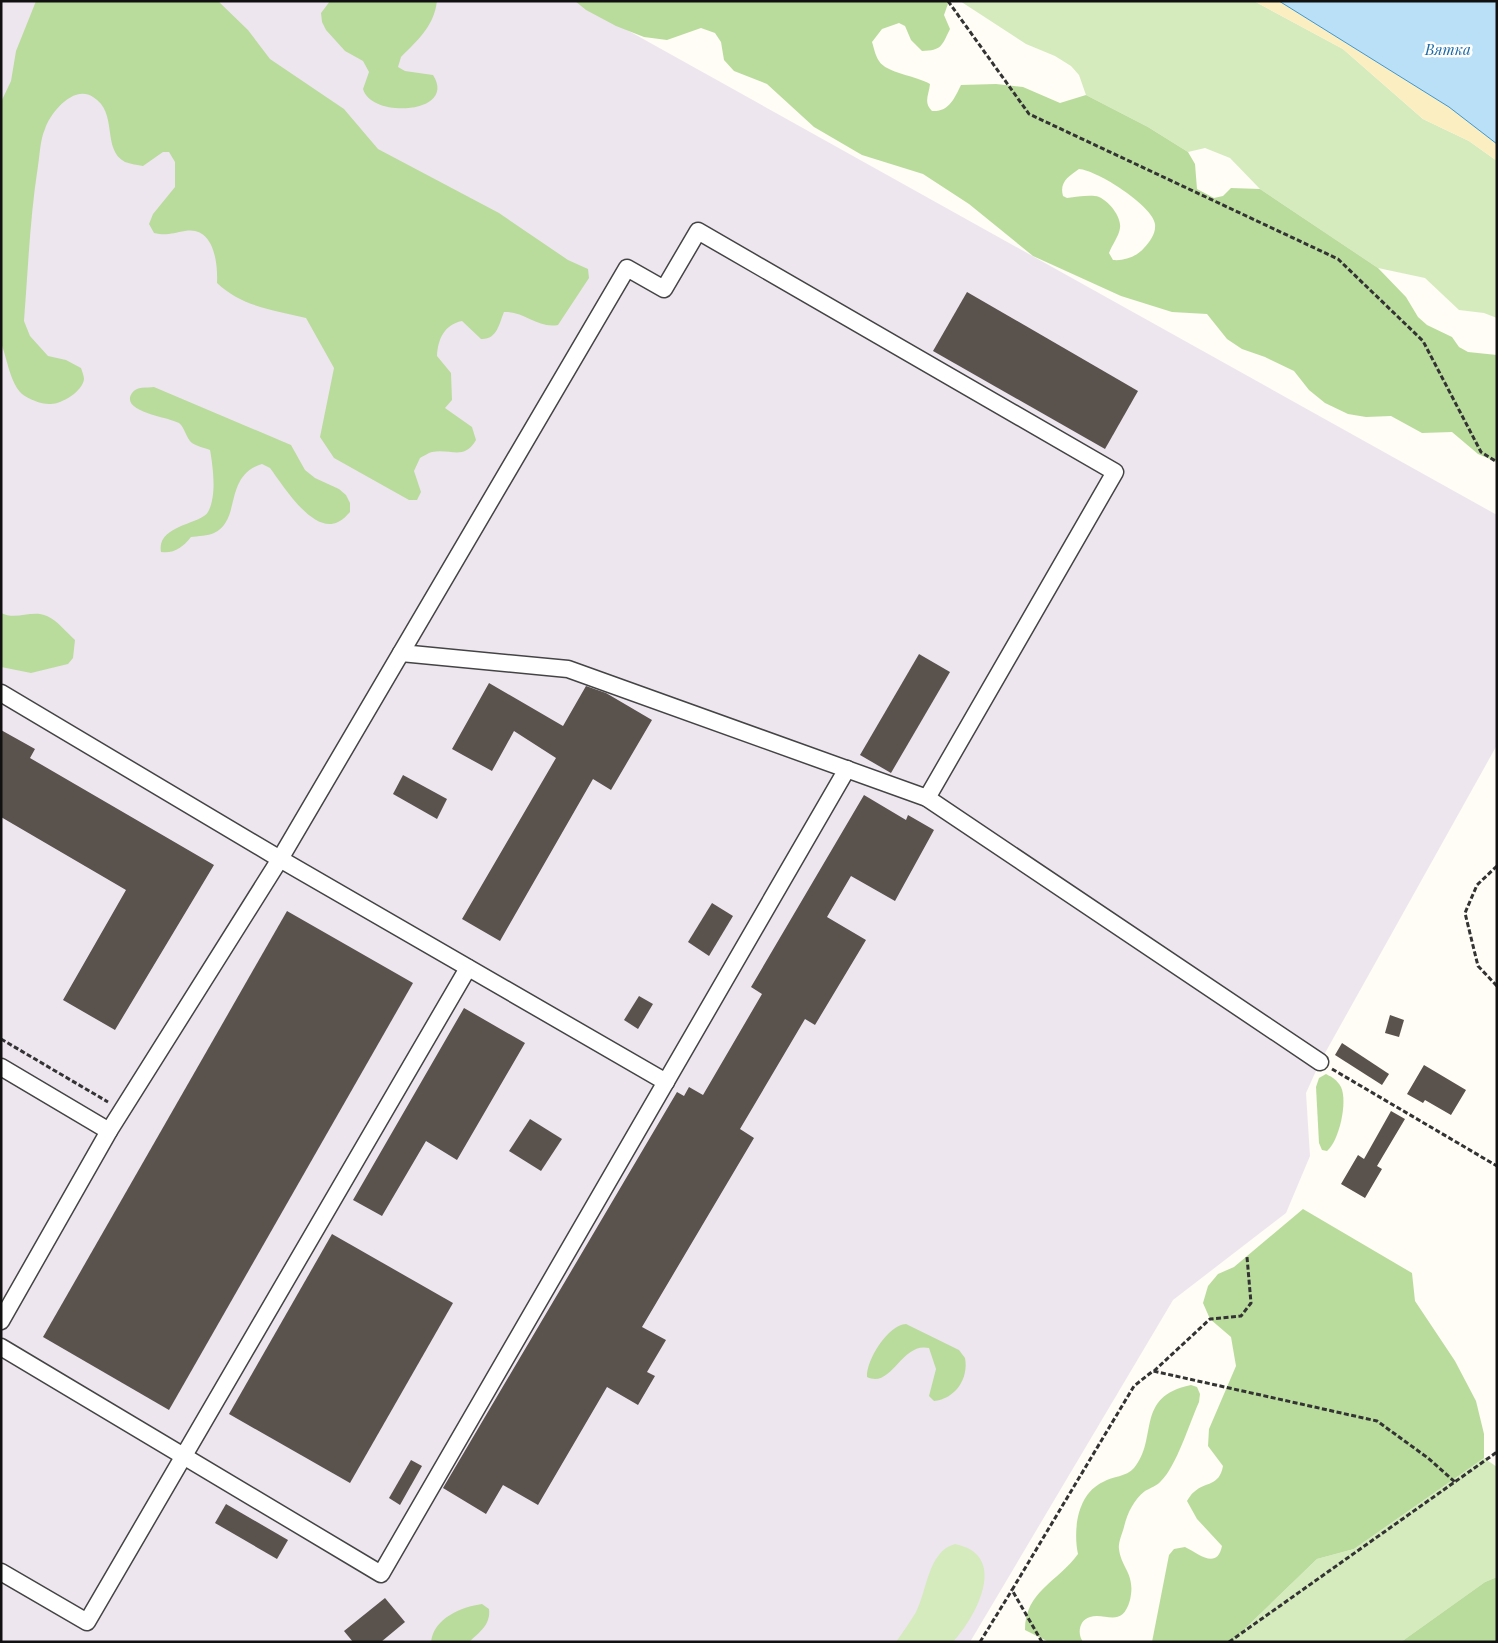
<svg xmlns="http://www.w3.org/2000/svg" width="1498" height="1643" font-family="'Playfair Display',serif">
<rect width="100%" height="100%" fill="#fffdf5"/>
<polygon fill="#eee6ef" points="1,1 575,1 1497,515 1497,745 1320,1062 1306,1093 1310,1156 1286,1213 1173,1300 970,1642 1,1642"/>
<g fill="#d5ebbd">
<polygon points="960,1 1254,1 1343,49 1423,119 1469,141 1497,161 1497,318 1484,313 1459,310 1425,278 1378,268 1260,189 1230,158 1205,148 1188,152 1148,127 1086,95 1079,75 1071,66 1055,56 1026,44"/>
<polygon points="1484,1458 1497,1467 1497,1577 1485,1582 1401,1642 1231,1642 1317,1559 1354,1549"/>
<path d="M955 1544C1010 1555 976 1617 953 1642H896C903 1632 910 1622 916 1612 927 1591 928 1551 955 1544Z"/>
</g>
<g fill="#b9dc9c" fill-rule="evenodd">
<path d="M36 1H218L248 30 270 59 344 109 378 149 499 213 568 260 588 269 589 278 558 325C538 329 524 311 504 312 499 324 497 340 481 339L462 321C444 325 438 339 437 356L451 373 452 400 445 408 472 427 476 440C464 461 450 448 432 452 428 453 424 456 420 458L414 471 421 492 417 500H409L334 458 320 437 334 368 306 318C274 310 242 307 217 283 218 263 214 226 185 231 173 233 166 236 154 233L149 224 153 214 175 187V162L169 152H163L143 166C138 165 130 164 125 162 101 149 119 113 93 97 74 84 50 113 45 129 40 140 40 154 38 166 30 217 28 270 24 321L30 336 48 356 66 360 81 368C82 371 84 376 84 379 83 391 62 404 51 404 43 405 28 399 22 394 10 383 7 358 1 343V102L11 81 16 51Z"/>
<path d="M330 1H437C434 26 418 40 401 57L398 67 405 71 433 75C458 114 371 119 363 89L369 72 363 61 345 51 326 30 322 22 321 13Z"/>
<path d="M575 1H949L944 15 950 29C941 47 942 50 922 51L911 40 905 26 899 23 882 29 872 42C874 48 875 55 879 61 886 73 917 76 930 84 929 95 923 102 932 111 949 112 954 99 961 85L996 84 1023 87 1060 103 1086 95 1148 127 1188 152 1195 164 1197 189 1214 198 1223 196 1231 188 1260 189 1378 268 1406 297 1418 317 1427 325 1452 337 1459 347 1468 352 1497 355V462L1478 454 1452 432 1422 433 1391 416 1366 417 1348 414 1325 403 1309 390 1294 371 1265 357 1242 349 1227 339 1207 314 1172 312 1121 296 1033 256 969 204 923 174 862 155 814 127 767 84 734 71 724 60 721 42 715 33 701 28 667 40 644 37 616 26 586 10ZM1079 169C1097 170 1153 206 1155 224 1156 234 1150 241 1144 248 1136 257 1124 261 1113 260L1109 253C1112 245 1119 236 1120 228 1122 216 1106 197 1095 196 1086 195 1076 197 1067 198L1063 196C1059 182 1069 176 1079 169Z"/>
<path d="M154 387 291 445 305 470 315 478 339 489 346 495 350 503V512C347 515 343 520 338 522 313 535 282 484 270 468L262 464C223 476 242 520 214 533 208 536 198 536 191 537 183 547 174 554 161 552 156 525 202 524 208 512 217 496 213 467 210 450 205 448 196 446 192 443 186 438 185 428 179 423 170 417 119 412 132 393 137 386 146 388 154 387Z"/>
<path d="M1 613C17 621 31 609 47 616 57 620 67 633 75 640L73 658 68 664 31 673 1 667Z"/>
<path d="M1326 1074C1332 1077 1337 1080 1341 1087 1348 1102 1339 1141 1327 1151L1322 1150 1319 1143 1316 1087 1319 1078Z"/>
<path d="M1303 1209 1412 1273 1415 1301 1455 1361 1476 1401 1484 1434V1458L1354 1549 1317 1559 1231 1642H1152L1169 1555 1174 1549 1185 1547C1199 1554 1217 1570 1222 1546L1197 1519 1187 1501C1189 1498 1191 1494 1194 1492 1206 1481 1219 1487 1223 1466L1208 1446 1209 1429 1236 1366 1231 1337 1210 1319 1203 1303 1208 1286 1218 1274 1234 1267Z"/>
<path d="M906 1324 959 1350 965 1358C969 1379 955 1399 934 1401L929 1396 936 1369 929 1348C901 1342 892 1389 867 1377 866 1360 888 1325 906 1324Z"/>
<path d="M1191 1385 1197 1387 1200 1394 1199 1402C1190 1422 1176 1467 1161 1481 1157 1486 1150 1488 1145 1491 1134 1499 1127 1514 1124 1527 1122 1534 1118 1543 1119 1549 1121 1568 1136 1574 1130 1600 1122 1629 1105 1612 1090 1617 1079 1620 1077 1634 1083 1642H1049L1025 1630C1025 1591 1058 1582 1078 1554 1073 1530 1077 1494 1103 1482 1113 1476 1126 1477 1134 1468 1159 1438 1134 1397 1191 1385Z"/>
<polygon points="1497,1577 1497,1642 1401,1642 1485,1582"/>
<path d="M482 1604 489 1609C491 1624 480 1632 469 1642H431C434 1618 461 1607 482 1604Z"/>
</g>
<polygon fill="#fbeec1" points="1254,1 1279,1 1449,107 1497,144 1497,161 1469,141 1423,119 1343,49"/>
<polygon fill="#b9e0f7" stroke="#3f96cf" points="1279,1 1497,1 1497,144 1449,107"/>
<g fill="#5a524d">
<polygon points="967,292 1138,391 1105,449 933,351"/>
<polygon points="919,654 950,672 891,773 860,755"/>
<polygon points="489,683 563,726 586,686 606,693 652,720 611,790 593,779 500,941 462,919 556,758 514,731 492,771 452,749"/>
<polygon points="1,730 35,749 30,758 214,865 115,1030 63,1000 126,890 1,817"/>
<polygon points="403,775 447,799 437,819 393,794"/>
<polygon points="864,795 906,820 908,815 934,830 895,901 851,876 827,917 866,940 815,1025 805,1019 740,1129 754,1138 642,1327 666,1340 647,1372 655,1376 638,1405 607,1387 538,1505 503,1485 486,1514 443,1488 677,1092 684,1096 689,1087 703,1095 762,994 751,987"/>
<polygon points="712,903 733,916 709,956 688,942"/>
<polygon points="287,911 413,983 169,1410 43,1337"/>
<polygon points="639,996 653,1004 638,1029 624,1020"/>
<polygon points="464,1008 525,1043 457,1160 426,1141 382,1216 353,1200"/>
<polygon points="1390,1015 1404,1020 1399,1037 1385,1033"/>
<polygon points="1342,1043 1389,1074 1382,1085 1335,1055"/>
<polygon points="1424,1065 1466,1090 1451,1115 1425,1100 1423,1103 1407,1094"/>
<polygon points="1391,1111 1405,1119 1377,1166 1382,1169 1365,1198 1341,1184 1358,1155 1364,1159"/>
<polygon points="530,1119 562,1139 541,1171 509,1151"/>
<polygon points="332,1234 453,1303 350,1483 229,1414"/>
<polygon points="411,1460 422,1466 400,1505 389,1498"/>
<polygon points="226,1504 288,1540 277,1559 215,1523"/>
<polygon points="385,1598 405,1622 381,1642 353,1642 344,1631"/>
</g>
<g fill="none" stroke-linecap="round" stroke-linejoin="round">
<g stroke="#444" stroke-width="19">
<g id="minor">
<polyline points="401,653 568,669 927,798 1320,1062"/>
<polyline points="1,693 280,859 666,1082"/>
<polyline points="1,1067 109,1131"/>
<polyline points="1,1321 109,1131 280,859 627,268 664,289 698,231 1115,472 927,798"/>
<polyline points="1,1347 381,1574 847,769"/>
<polyline points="1,1572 87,1622 468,968"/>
</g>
</g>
<g stroke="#333" stroke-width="3" stroke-dasharray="5 2.5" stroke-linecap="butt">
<polyline points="948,1 1029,114 1338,259 1423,341 1481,452 1497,462"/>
<polyline points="1497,866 1477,885 1465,913 1478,966 1497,986"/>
<polyline points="1,1039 108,1102"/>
<polyline points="1332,1069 1497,1166"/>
<polyline points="1154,1371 1210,1319 1241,1316 1251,1303 1247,1257"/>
<polyline points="980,1642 1012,1590"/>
<polyline points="1042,1642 1012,1590 1134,1386 1153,1371 1377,1421 1428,1458 1455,1482"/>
<polyline points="1229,1642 1497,1452"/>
</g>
<use href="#minor" stroke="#fff" stroke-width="16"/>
</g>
<g text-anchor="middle" stroke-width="5" stroke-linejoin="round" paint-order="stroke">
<g font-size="15" font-style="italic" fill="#1768a6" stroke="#fff">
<text x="1448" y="55">Вятка</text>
</g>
</g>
<rect width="1498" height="1643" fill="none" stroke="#111111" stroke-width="5"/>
</svg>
